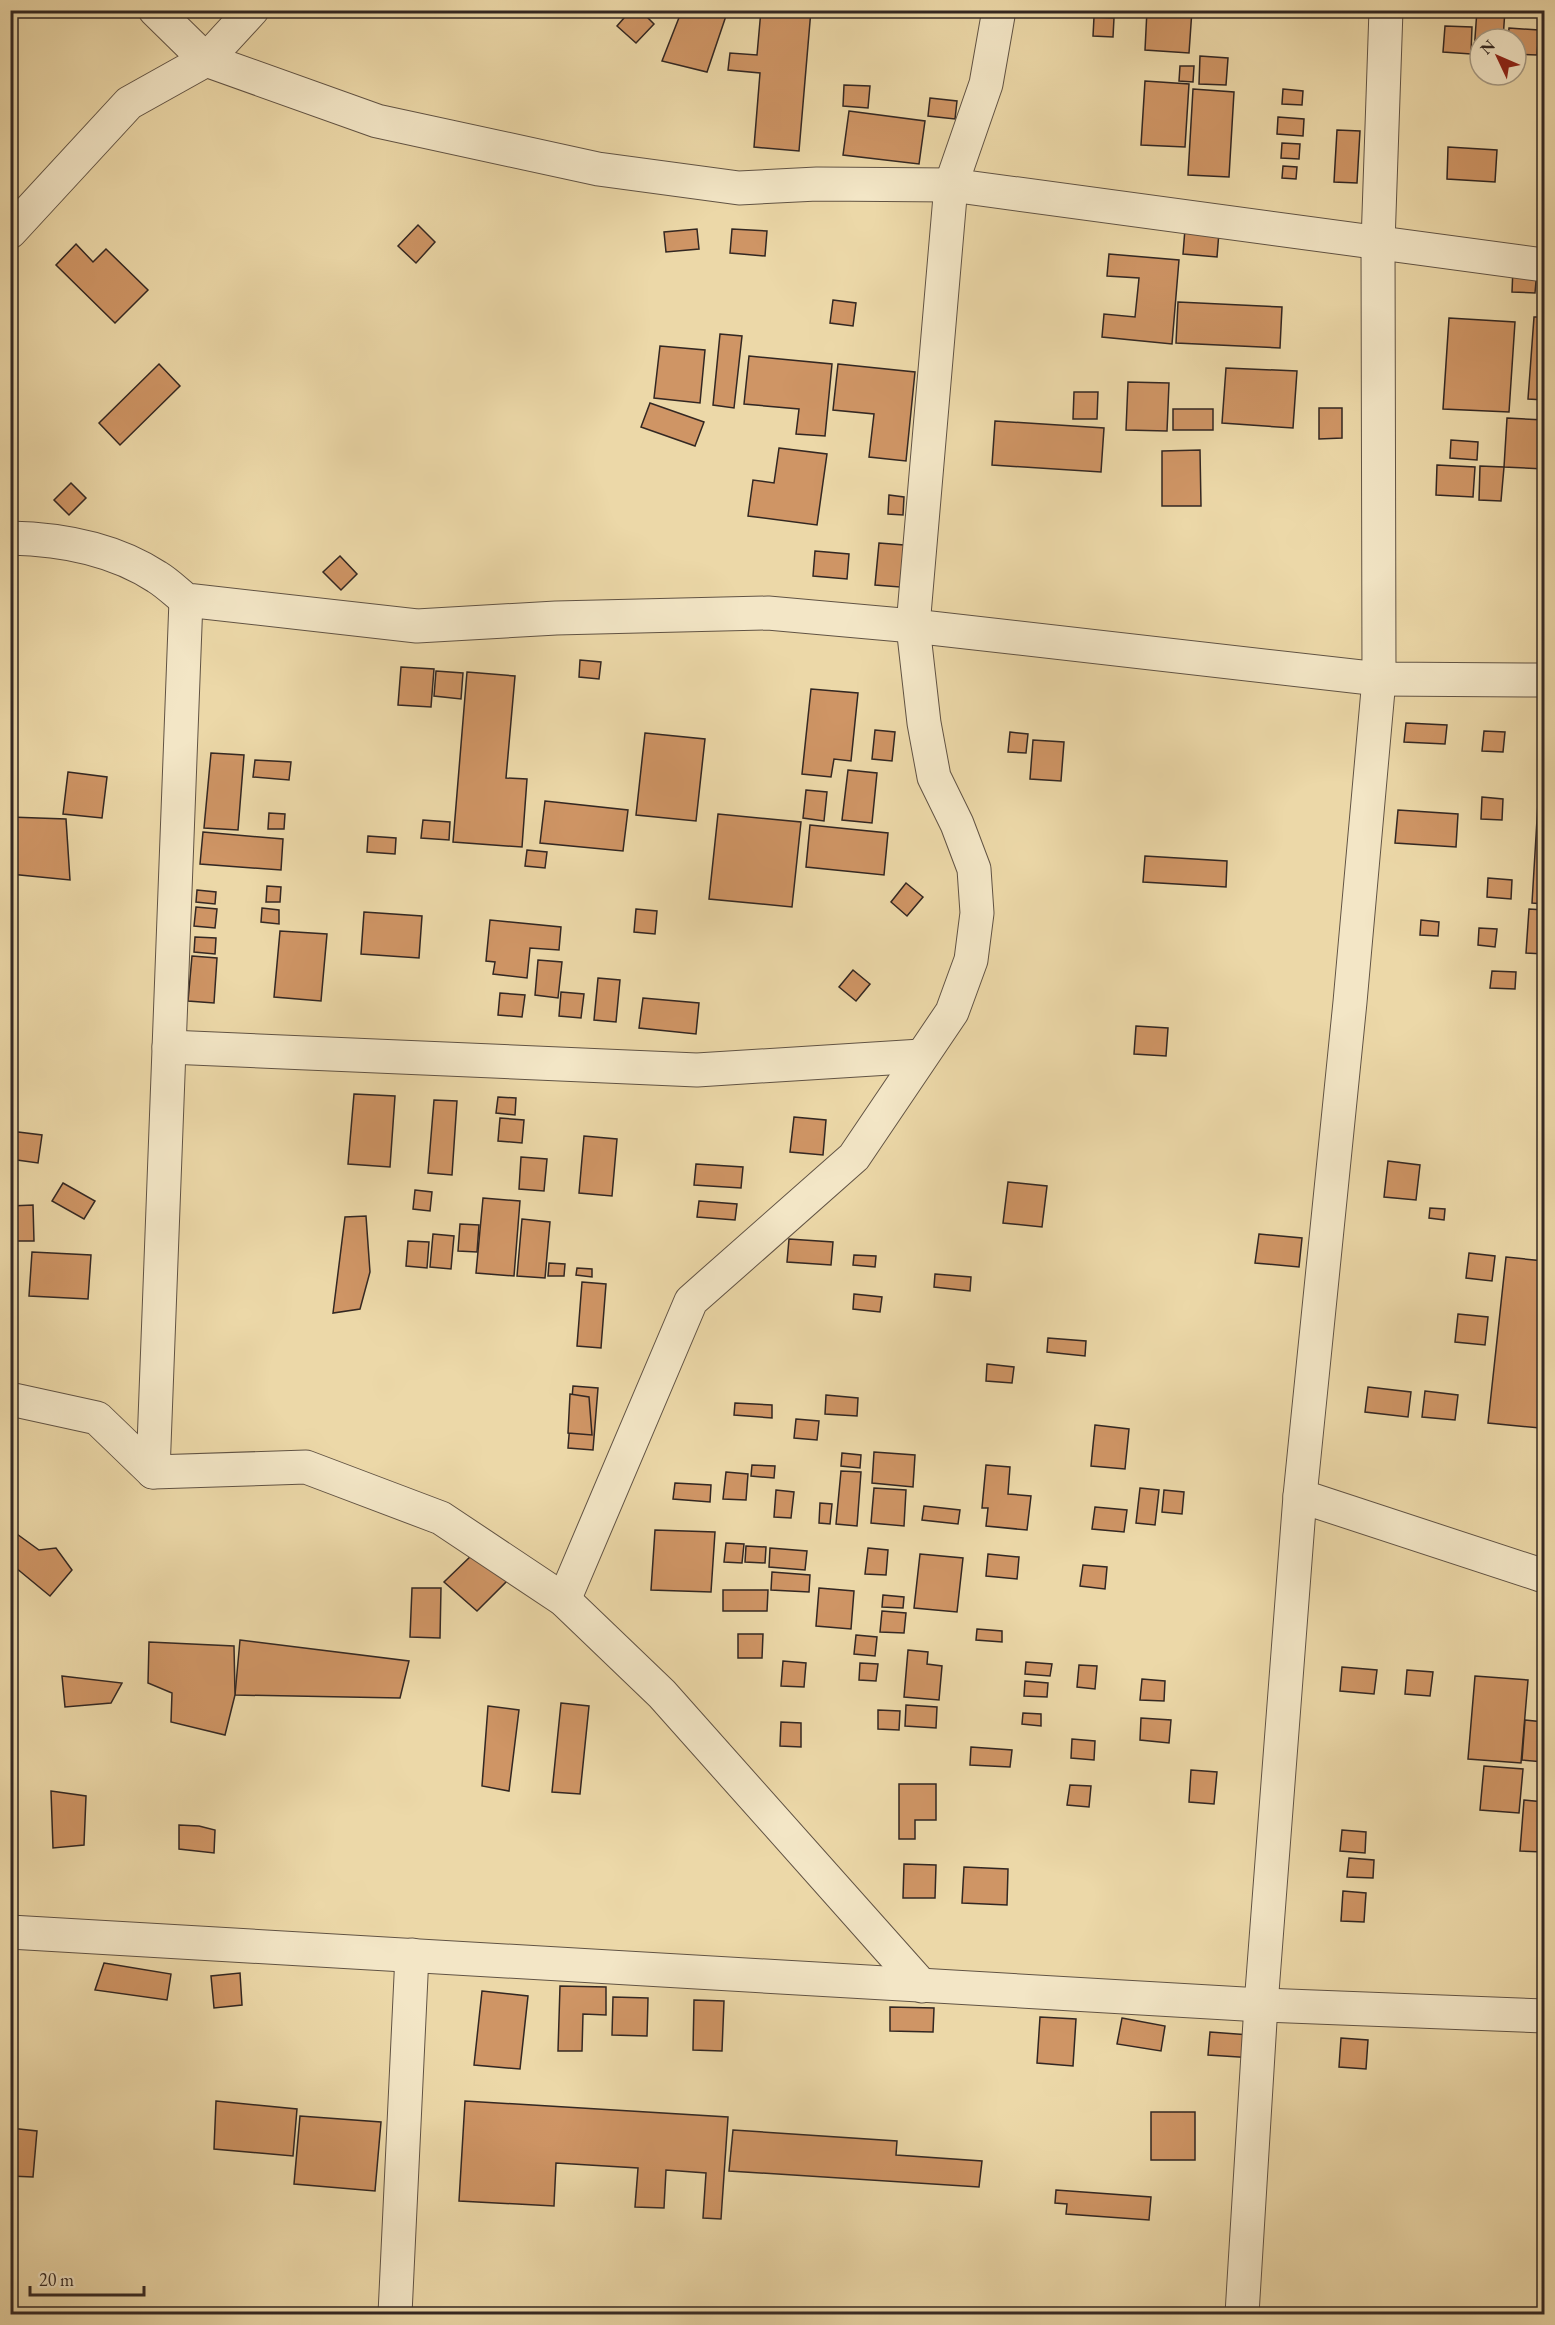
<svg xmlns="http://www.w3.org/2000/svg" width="1555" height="2325" font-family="'EB Garamond',serif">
<rect width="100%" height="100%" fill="#ecd8a8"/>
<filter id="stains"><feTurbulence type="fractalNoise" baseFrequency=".00333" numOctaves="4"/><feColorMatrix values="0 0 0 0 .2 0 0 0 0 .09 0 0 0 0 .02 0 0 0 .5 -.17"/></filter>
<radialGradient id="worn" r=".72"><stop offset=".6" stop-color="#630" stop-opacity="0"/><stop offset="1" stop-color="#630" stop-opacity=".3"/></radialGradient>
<g fill="#cf9565" stroke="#332722" stroke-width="1.5">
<polygon points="631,10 640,10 654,24 636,43 617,26"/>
<polygon points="682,10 728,10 707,72 662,61"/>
<polygon points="761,10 811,10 799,151 754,147 760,73 728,70 730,53 757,55"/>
<polygon points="1147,10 1192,10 1189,53 1145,50"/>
<polygon points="1477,10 1505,10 1503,39 1480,39 1480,52 1474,52"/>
<polygon points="1094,17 1114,18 1113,37 1093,36"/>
<polygon points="1445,26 1472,27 1471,54 1443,52"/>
<polygon points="1509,28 1539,30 1537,55 1516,54 1516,39 1508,39"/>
<polygon points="1200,56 1228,58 1226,85 1199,84"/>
<polygon points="1180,66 1194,66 1193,82 1179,81"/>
<polygon points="1145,81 1189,84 1185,147 1141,145"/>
<polygon points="844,85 870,86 868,108 843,106"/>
<polygon points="1193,89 1234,92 1229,177 1188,175"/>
<polygon points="1283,89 1303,91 1302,105 1282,104"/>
<polygon points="930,98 957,101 955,119 928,116"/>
<polygon points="849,111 925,121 919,164 843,155"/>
<polygon points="1278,117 1304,119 1303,136 1277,134"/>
<polygon points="1337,130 1360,131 1357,183 1334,182"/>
<polygon points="1282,143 1300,144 1299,159 1281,158"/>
<polygon points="1448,147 1497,150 1495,182 1447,179"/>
<polygon points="1283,166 1297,167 1296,179 1282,178"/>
<polygon points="418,225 435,242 416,263 398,246"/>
<polygon points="697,229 699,249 666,252 664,232"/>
<polygon points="732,229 767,231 765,256 730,253"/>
<polygon points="1185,229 1219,232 1217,257 1183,254"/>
<polygon points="76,244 93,262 106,249 148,290 115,323 56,265"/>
<polygon points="1109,254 1179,260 1172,344 1102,337 1104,314 1135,317 1139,278 1107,276"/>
<polygon points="1513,267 1537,269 1535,293 1512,292"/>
<polygon points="833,300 856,303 853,326 830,323"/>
<polygon points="1178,302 1282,307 1280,348 1176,343"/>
<polygon points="1534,317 1544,317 1544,400 1528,399"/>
<polygon points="1449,318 1515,322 1509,412 1443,409"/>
<polygon points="720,334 742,336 734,408 713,405"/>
<polygon points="660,346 705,350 700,403 654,398"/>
<polygon points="749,356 832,364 825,436 796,434 799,409 744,404"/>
<polygon points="159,364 180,386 120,445 99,423"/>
<polygon points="838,364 915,372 906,461 869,457 874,414 833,410"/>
<polygon points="1226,368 1297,371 1293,428 1222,423"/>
<polygon points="1128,382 1169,383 1167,431 1126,430"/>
<polygon points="1074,392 1098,392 1097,419 1073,419"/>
<polygon points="650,403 704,422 695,446 641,427"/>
<polygon points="1319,408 1342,408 1342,438 1319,439"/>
<rect x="1173" y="409" width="40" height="21"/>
<polygon points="1507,418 1544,420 1544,469 1504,467"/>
<polygon points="995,421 1104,428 1101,472 992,465"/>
<polygon points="1451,440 1478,442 1477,460 1450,458"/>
<polygon points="779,448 827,454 817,525 748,516 753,480 774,483"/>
<polygon points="1200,450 1201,506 1162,506 1162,451"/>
<polygon points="1437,465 1475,467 1473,497 1436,495"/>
<polygon points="1480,466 1504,467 1501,501 1479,500"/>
<polygon points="71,483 86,498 69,515 54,500"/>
<polygon points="889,495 904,497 903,515 888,514"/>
<polygon points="879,543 904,545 900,587 875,585"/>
<polygon points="815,551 849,554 847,579 813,576"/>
<polygon points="340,556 357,574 341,590 323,572"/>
<polygon points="580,660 601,662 599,679 579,677"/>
<polygon points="401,667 434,669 431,707 398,705"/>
<polygon points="436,671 463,673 461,699 434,696"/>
<polygon points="467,672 515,676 506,778 527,779 522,847 453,842"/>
<polygon points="811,689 858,693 851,761 834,759 831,777 802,774"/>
<polygon points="1406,723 1447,725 1445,744 1404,742"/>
<polygon points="875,730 895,732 892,761 872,759"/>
<polygon points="1484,731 1505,732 1503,752 1482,751"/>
<polygon points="1010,732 1028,734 1026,753 1008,752"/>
<polygon points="645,733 705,739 696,821 636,815"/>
<polygon points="1542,736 1544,736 1544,904 1532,903"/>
<polygon points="1033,740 1064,742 1061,781 1030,779"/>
<polygon points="211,753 244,755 238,830 204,828"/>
<polygon points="255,760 291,762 289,780 253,777"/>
<polygon points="848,770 877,773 872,823 842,820"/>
<polygon points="68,772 107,777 102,818 63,814"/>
<polygon points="806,790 827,792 824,821 803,818"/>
<polygon points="1482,797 1503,799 1502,820 1481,819"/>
<polygon points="545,801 628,810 623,851 540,843"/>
<polygon points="1398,810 1458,814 1456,847 1395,843"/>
<polygon points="269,813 285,814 284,829 268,829"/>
<polygon points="718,814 801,822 792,907 709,899"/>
<polygon points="10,817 66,819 70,880 10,874"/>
<polygon points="423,820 450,822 449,840 421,838"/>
<polygon points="810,825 888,833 884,875 806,867"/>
<polygon points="203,832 283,839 281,870 200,864"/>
<polygon points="368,836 396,838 395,854 367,852"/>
<polygon points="527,850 547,852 545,868 525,866"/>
<polygon points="1145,856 1227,861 1226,887 1143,882"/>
<polygon points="1488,878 1512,880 1511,899 1487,897"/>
<polygon points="906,883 923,897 907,916 891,902"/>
<polygon points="267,886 281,887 280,902 266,902"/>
<polygon points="197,890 216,892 215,904 196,902"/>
<polygon points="196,907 217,909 215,928 194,926"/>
<polygon points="262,908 279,910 279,924 261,922"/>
<polygon points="636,909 657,911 655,934 634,932"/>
<polygon points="1529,909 1544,910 1544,954 1526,953"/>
<polygon points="364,912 422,916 419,958 361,954"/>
<polygon points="490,920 561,927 559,950 530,948 527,978 493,974 495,962 486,961"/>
<polygon points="1421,920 1439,922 1438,936 1420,935"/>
<polygon points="1479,928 1497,929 1495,947 1478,945"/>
<polygon points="280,931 327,934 321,1001 274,997"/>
<polygon points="195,937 216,938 215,954 194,952"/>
<polygon points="192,956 217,958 214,1003 188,1001"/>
<polygon points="538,960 562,962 558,998 535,995"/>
<polygon points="853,970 870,984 856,1001 839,987"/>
<polygon points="1492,971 1516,972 1515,989 1490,988"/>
<polygon points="598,978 620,980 616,1022 594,1020"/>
<polygon points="561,992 584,994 581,1018 559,1016"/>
<polygon points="500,993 525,995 522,1017 498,1015"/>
<polygon points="643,998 699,1003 696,1034 639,1028"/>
<polygon points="1136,1026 1168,1028 1166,1056 1134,1054"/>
<polygon points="354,1094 395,1096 390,1167 348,1164"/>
<polygon points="498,1097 516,1098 515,1115 496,1113"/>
<polygon points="434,1100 457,1101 452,1175 428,1173"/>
<polygon points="794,1117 826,1120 823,1155 790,1152"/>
<polygon points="500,1118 524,1120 522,1143 498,1141"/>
<polygon points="10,1131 42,1135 38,1163 10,1159"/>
<polygon points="584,1136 617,1139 612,1196 579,1193"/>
<polygon points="521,1157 547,1159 544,1191 519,1189"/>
<polygon points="1388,1161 1420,1165 1416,1200 1384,1197"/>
<polygon points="696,1164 743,1167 741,1188 694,1185"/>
<polygon points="1008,1182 1047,1186 1042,1227 1003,1223"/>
<polygon points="63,1183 95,1201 84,1219 52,1201"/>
<polygon points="415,1190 432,1192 430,1211 413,1209"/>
<polygon points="483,1198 520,1201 514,1276 476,1273"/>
<polygon points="699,1201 737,1204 735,1220 697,1217"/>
<polygon points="33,1205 34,1241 10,1241 10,1206"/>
<polygon points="1430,1208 1445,1209 1444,1220 1429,1218"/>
<polygon points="366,1216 370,1272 360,1309 333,1313 345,1217"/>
<polygon points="522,1219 550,1222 545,1278 517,1276"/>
<polygon points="460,1224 479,1225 477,1252 458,1251"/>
<polygon points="433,1234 454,1236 451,1269 430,1267"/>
<polygon points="1259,1234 1302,1238 1299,1267 1255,1263"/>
<polygon points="789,1239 833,1242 831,1265 787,1262"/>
<polygon points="408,1241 429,1242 427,1268 406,1266"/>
<polygon points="32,1252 91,1255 88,1299 29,1296"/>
<polygon points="1469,1253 1495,1256 1492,1281 1466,1278"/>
<polygon points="854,1255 876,1256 875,1267 853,1265"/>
<polygon points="1506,1257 1544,1261 1544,1387 1540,1428 1488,1423"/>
<polygon points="549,1263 565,1264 564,1276 548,1276"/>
<polygon points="577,1268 592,1269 592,1277 576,1275"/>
<polygon points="935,1274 971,1277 970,1291 934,1287"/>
<polygon points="582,1282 606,1284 601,1348 577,1346"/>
<polygon points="854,1294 882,1297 880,1312 853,1309"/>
<polygon points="1458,1314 1488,1317 1485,1345 1455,1342"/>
<polygon points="1048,1338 1086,1341 1085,1356 1047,1352"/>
<polygon points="987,1364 1014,1367 1012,1383 986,1381"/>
<polygon points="573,1386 598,1388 593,1450 568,1448"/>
<polygon points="1368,1387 1411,1392 1408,1417 1365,1412"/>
<polygon points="1425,1391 1458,1395 1455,1420 1422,1417"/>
<polygon points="570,1394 589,1397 592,1435 568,1433"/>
<polygon points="826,1395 858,1398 857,1416 825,1414"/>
<polygon points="735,1403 772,1405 772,1418 734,1415"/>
<polygon points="796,1419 819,1421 817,1440 794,1438"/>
<polygon points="1095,1425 1129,1429 1125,1469 1091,1466"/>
<polygon points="874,1452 915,1455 913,1487 872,1483"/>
<polygon points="842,1453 861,1455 860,1468 841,1466"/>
<polygon points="752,1465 775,1466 774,1478 751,1476"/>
<polygon points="986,1465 1010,1467 1008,1494 1031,1496 1027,1530 986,1526 988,1508 982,1508"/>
<polygon points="841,1471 861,1472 857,1526 836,1524"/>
<polygon points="726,1472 748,1474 746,1500 723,1499"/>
<polygon points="675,1483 711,1485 710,1502 673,1499"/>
<polygon points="874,1488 906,1490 904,1526 871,1523"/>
<polygon points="1140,1488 1159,1490 1155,1525 1136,1523"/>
<polygon points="776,1490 794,1492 791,1518 774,1517"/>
<polygon points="1164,1490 1184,1492 1182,1514 1162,1512"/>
<polygon points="820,1503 832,1504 830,1524 819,1523"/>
<polygon points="924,1506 960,1510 958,1524 922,1520"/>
<polygon points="1095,1507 1127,1510 1124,1532 1092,1529"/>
<polygon points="10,1529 39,1550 56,1548 72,1570 50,1596 10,1563"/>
<polygon points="655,1530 715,1532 711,1592 651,1590"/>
<polygon points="726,1543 744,1544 742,1563 724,1562"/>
<polygon points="746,1546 766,1547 765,1563 745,1562"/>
<polygon points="770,1548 807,1551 805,1570 769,1567"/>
<polygon points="868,1548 888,1550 886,1575 865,1574"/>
<polygon points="920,1554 963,1558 957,1612 914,1608"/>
<polygon points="988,1554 1019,1557 1017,1579 986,1576"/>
<polygon points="472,1555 508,1580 477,1611 444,1582"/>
<polygon points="1083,1565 1107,1567 1105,1589 1080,1586"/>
<polygon points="772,1572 810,1575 809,1592 771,1590"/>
<polygon points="412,1588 441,1588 440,1638 410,1637"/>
<polygon points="819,1588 854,1591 851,1629 816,1626"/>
<polygon points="723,1590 768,1590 767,1611 723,1611"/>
<polygon points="883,1595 904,1597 903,1608 882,1607"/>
<polygon points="882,1611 906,1613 904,1633 880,1632"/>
<polygon points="977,1629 1002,1631 1002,1642 976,1640"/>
<polygon points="738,1634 763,1634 762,1658 738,1658"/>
<polygon points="856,1635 877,1637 875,1656 854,1654"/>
<polygon points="240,1640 409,1661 400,1698 235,1695"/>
<polygon points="149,1642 234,1646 235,1695 225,1735 171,1722 172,1693 148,1683"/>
<polygon points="908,1650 928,1652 927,1664 942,1666 939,1700 904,1697"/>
<polygon points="783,1661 806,1663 804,1687 781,1686"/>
<polygon points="1026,1662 1052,1664 1050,1676 1025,1674"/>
<polygon points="860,1663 878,1664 876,1681 859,1680"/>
<polygon points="1079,1665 1097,1666 1095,1689 1077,1687"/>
<polygon points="1342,1667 1377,1670 1374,1694 1340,1691"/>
<polygon points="1407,1670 1433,1672 1430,1696 1405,1694"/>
<polygon points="62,1676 122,1683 111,1703 65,1707"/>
<polygon points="1475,1676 1528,1680 1521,1763 1468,1759"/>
<polygon points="1142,1679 1165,1681 1164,1701 1140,1700"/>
<polygon points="1025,1681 1048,1683 1047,1697 1024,1696"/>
<polygon points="561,1703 589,1706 580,1794 552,1792"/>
<polygon points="906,1705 937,1707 936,1728 905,1726"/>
<polygon points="488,1706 519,1710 509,1791 482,1786"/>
<polygon points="878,1710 900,1711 899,1730 878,1729"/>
<polygon points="1023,1713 1041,1714 1041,1726 1022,1724"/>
<polygon points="1141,1718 1171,1720 1169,1743 1140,1740"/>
<polygon points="1525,1720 1544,1722 1544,1762 1522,1760"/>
<polygon points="781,1722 801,1723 801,1747 780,1746"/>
<polygon points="1072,1739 1095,1741 1094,1760 1071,1758"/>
<polygon points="971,1747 1012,1750 1010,1767 970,1765"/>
<polygon points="1484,1766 1523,1769 1519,1813 1480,1810"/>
<polygon points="1191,1770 1217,1772 1214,1804 1189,1802"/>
<polygon points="899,1784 936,1784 936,1820 915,1820 915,1839 899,1839"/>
<polygon points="1070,1785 1091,1786 1089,1807 1067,1805"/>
<polygon points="51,1791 86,1796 84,1845 53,1848"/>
<polygon points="1524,1800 1544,1802 1543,1852 1520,1851"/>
<polygon points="179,1825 199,1826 215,1830 214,1853 179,1849"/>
<polygon points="1342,1830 1366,1832 1365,1853 1340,1851"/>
<polygon points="1349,1858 1374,1860 1373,1878 1347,1877"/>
<polygon points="904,1864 936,1865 935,1898 903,1898"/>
<polygon points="964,1867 1008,1869 1007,1905 962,1903"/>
<polygon points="1343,1891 1366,1893 1364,1922 1341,1921"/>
<polygon points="104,1963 171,1974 167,2000 95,1990"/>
<polygon points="240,1973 242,2005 214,2008 211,1976"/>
<polygon points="560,1986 606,1987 606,2015 583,2014 582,2051 558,2051"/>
<polygon points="482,1991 528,1996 520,2069 474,2065"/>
<polygon points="613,1997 648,1998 647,2036 612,2035"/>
<polygon points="694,2000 724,2001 722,2051 693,2050"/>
<polygon points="890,2007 934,2008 933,2032 890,2031"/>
<polygon points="1040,2017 1076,2019 1073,2066 1037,2063"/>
<polygon points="1122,2018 1165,2026 1161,2051 1117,2044"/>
<polygon points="1210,2032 1250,2035 1254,2058 1208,2055"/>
<polygon points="1341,2038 1368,2040 1366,2069 1339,2067"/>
<polygon points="216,2101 297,2109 293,2156 214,2149"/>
<polygon points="465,2101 728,2117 721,2219 703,2218 706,2173 666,2170 664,2208 635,2207 638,2168 556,2163 554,2206 459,2201"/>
<rect x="1151" y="2112" width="44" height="48"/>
<polygon points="300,2116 381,2122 375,2191 294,2184"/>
<polygon points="10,2128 37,2131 33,2177 10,2176"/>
<polygon points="733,2130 897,2141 896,2155 982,2161 979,2187 729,2171"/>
<polygon points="1056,2190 1151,2197 1149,2220 1066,2214 1067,2204 1055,2203"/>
</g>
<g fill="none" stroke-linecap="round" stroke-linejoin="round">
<g stroke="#615344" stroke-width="35">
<g id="street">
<polyline points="155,10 206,60 377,121 598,169 739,188 817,184 951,185 1544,265"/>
<polyline points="10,232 129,103 206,60 252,10"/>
<path d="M10 538C61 539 114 549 157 577 167 583 176 592 186 600L417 626 556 618 768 613 913 626 1379 679 1544 680"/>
<polyline points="169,1047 697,1070 921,1056"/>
<polyline points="10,1399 97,1418 153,1472 306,1467 441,1518 564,1600 662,1694 922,1986"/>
<polyline points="153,1472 186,600"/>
<polyline points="1300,1496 1544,1576"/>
<polyline points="564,1600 691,1301 854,1157 952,1012 971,960 977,913 974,869 957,824 934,777 924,723 913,626 951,185 986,84 999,10"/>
<polyline points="10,1932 1261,2005 1544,2016"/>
<polyline points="395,2314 412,1955"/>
<polyline points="1242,2314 1261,2005 1300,1496 1350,1002 1379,679 1378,243 1386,10"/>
</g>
</g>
<use href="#street" stroke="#f3e6c6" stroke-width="33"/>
</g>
<rect width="1555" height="2325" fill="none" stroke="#ecd8a8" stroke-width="36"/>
<rect x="12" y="12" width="1531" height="2301" fill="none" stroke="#332722" stroke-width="3"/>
<rect x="18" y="18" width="1519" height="2289" fill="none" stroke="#332722" stroke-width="1.5"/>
<g transform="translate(1498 57) rotate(314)"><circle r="28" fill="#f3e6c6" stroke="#a69a84" stroke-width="1.5"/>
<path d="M0-4.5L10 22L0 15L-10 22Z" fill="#8f2418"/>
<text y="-9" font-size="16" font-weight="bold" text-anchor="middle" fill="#332722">N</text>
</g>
<path d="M30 2286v9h114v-9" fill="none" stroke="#332722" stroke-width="3"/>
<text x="39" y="2286" font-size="18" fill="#332722" stroke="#f3e6c6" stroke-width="4.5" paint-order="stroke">20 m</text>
<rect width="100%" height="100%" filter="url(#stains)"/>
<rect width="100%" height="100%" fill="url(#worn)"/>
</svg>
